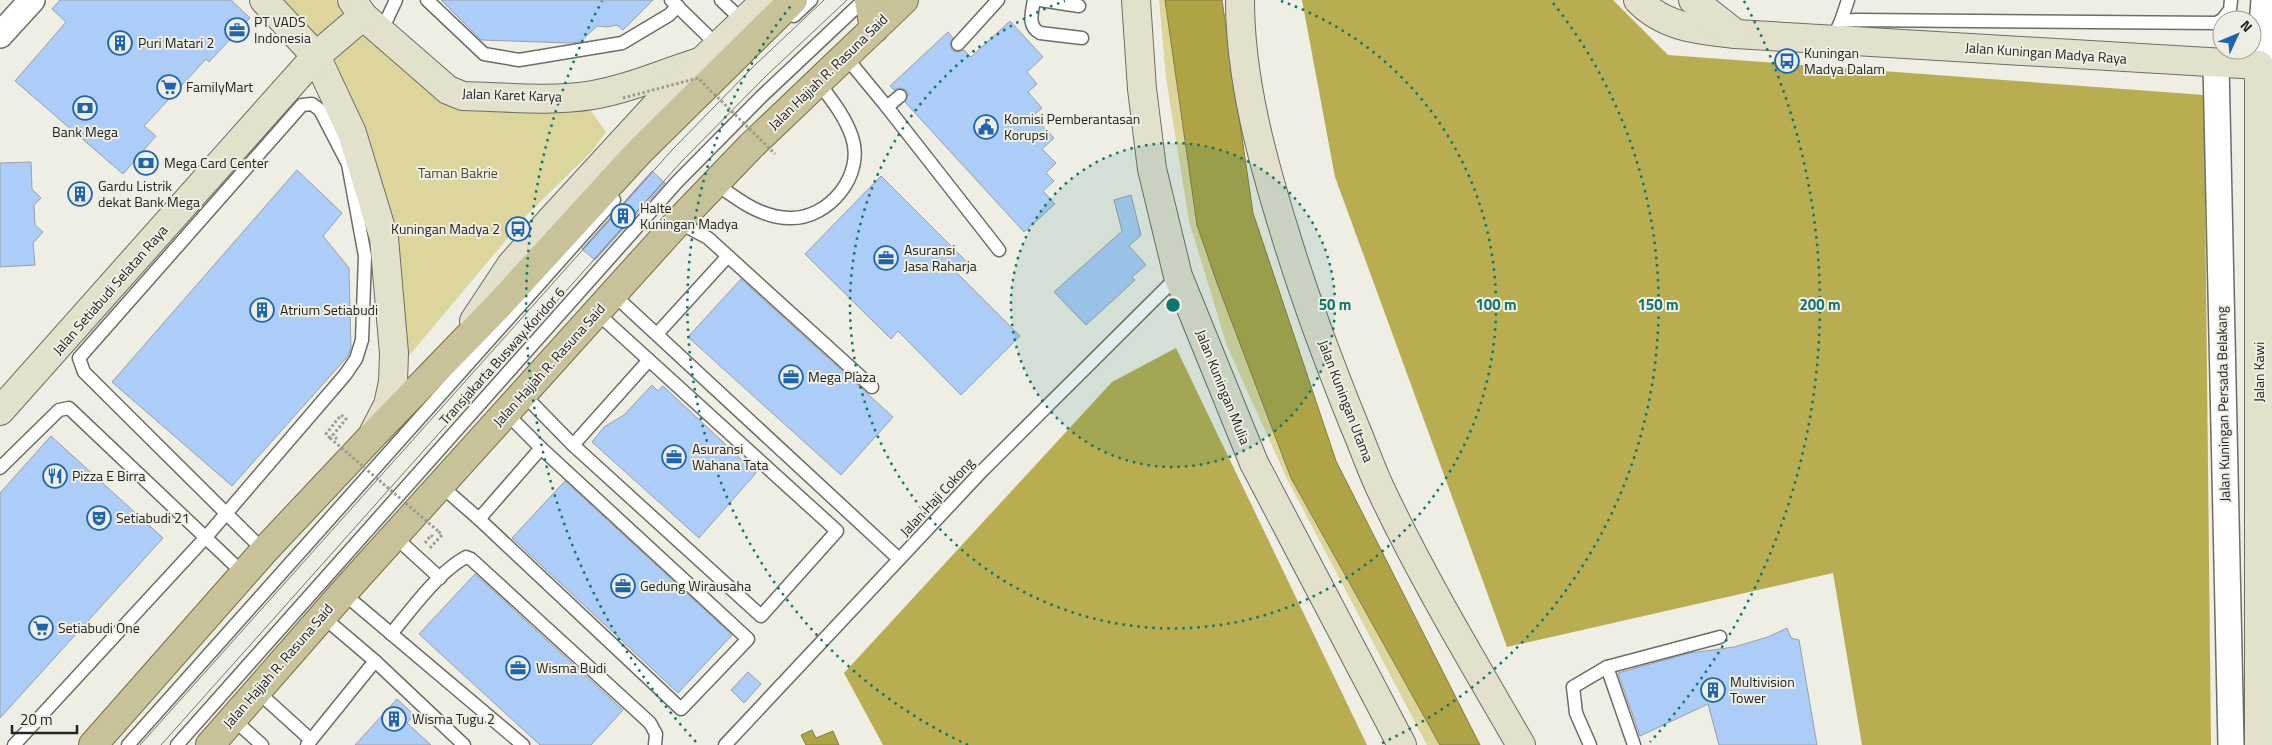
<svg xmlns="http://www.w3.org/2000/svg" width="2272" height="745" font-family="'Titillium Web',sans-serif">
<rect width="100%" height="100%" fill="#efeee5"/>
<g fill="#dcd69c">
<polygon points="276,0 336,0 360,26 445,92 589,108 606,132 593,150 527,215 407,358 395,228"/>
<polygon points="1159,0 1165,0 1197,225 1217,283 1291,478 1440,745 1427,745 1287,479 1227,346 1189,221 1166,78"/>
</g>
<g fill="#b8ad50">
<polygon points="1302,0 1613,0 1668,55 2204,95 2211,745 1862,745 1833,573 1507,647 1335,177"/>
<polygon points="1176,348 1367,745 883,745 844,673 1112,382"/>
</g>
<g fill="#aea446" stroke="#857e3b">
<polygon points="1165,0 1222,0 1253,213 1336,461 1480,745 1440,745 1291,478 1217,283 1197,225"/>
<polygon points="812,730 816,738 833,731 839,745 806,745 801,735"/>
</g>
<g fill="#abcdf7" stroke="#9aa0a6">
<polygon points="60,0 231,0 250,18 209,62 206,59 144,126 156,136 123,174 15,81 66,22 52,9"/>
<polygon points="441,0 653,0 623,30 617,25 607,27 597,26 580,42 569,43 481,40"/>
<polygon points="1010,21 1043,57 1027,72 1037,84 1028,92 1042,108 1033,116 1054,138 1042,149 1056,163 1046,173 1054,181 1043,191 1055,204 1024,232 905,102 908,95 906,90 899,88 894,90 890,86 948,32 953,38 950,43 952,50 957,52 964,50 971,57"/>
<polygon points="31,162 32,189 41,198 34,205 35,225 43,232 33,243 35,265 0,267 0,163"/>
<polygon points="297,170 342,213 323,236 349,268 351,347 348,356 232,486 112,382"/>
<polygon points="652,171 665,183 595,260 582,249"/>
<polygon points="881,176 967,262 956,272 1020,336 961,395 898,331 891,339 805,254"/>
<polygon points="1131,195 1141,235 1129,246 1146,265 1132,277 1135,280 1086,325 1054,292 1122,231 1114,200"/>
<polygon points="741,279 893,417 841,475 688,337"/>
<polygon points="652,385 658,391 663,386 756,473 699,538 592,442 604,427 624,415"/>
<polygon points="51,436 163,538 0,718 0,493"/>
<polygon points="565,481 732,635 678,693 512,538"/>
<polygon points="475,574 623,710 591,745 540,745 419,634"/>
<polygon points="1787,628 1791,638 1799,640 1817,745 1719,745 1708,704 1640,736 1618,673 1690,653 1734,647 1768,637"/>
<polygon points="748,672 761,684 744,703 731,690"/>
<polygon points="397,699 414,715 407,723 431,745 355,745"/>
</g>
<g fill="none" stroke-linecap="round" stroke-linejoin="round">
<g stroke="#6d6d65" stroke-width="15">
<g id="lane">
<polyline points="427,0 484,54 519,60 622,43 669,15 678,6"/>
<polyline points="671,0 718,46"/>
<polyline points="721,0 743,21"/>
<path d="M1034 0C1032 13 1027 26 1040 33L1082 38"/>
<polyline points="1040,0 1079,6"/>
<polyline points="794,16 811,0"/>
<polyline points="2222,20 2230,10 2231,0"/>
<polyline points="1841,21 1848,0"/>
<polyline points="381,32 396,0"/>
<polyline points="1832,40 1841,21 1856,20 2216,23 2222,20"/>
<polyline points="958,44 998,0"/>
<polyline points="845,56 887,107 900,96"/>
<polyline points="887,107 999,250"/>
<path d="M715 183C737 199 761 218 790 218 829 219 865 175 852 137 845 116 831 99 818 82"/>
<polyline points="678,222 708,238 872,387"/>
<polyline points="613,294 899,559"/>
<polyline points="657,334 728,256"/>
<polyline points="523,394 573,445 761,616 837,531 596,312"/>
<polyline points="573,445 649,360"/>
<polyline points="0,468 59,410 69,408 244,574"/>
<polyline points="440,485 479,519 541,448 506,413"/>
<polyline points="479,519 681,709 748,639 541,448"/>
<polyline points="394,536 440,578"/>
<polyline points="343,593 523,745"/>
<path d="M391 634C411 610 438 572 466 557L471 559 650 723 656 734 655 745"/>
<polyline points="375,661 464,745"/>
<polyline points="1607,667 1634,745"/>
<polyline points="257,691 311,740"/>
<polyline points="233,719 262,745"/>
<polyline points="14,745 206,537 345,375 356,359 362,340 365,256 348,164 320,110 312,104 302,105 79,358 84,372 264,551"/>
<polyline points="128,745 614,200"/>
<polyline points="177,745 677,182 761,97 864,0"/>
<polyline points="307,745 375,661 322,616"/>
<polyline points="725,745 981,472 1178,276"/>
<polyline points="1590,745 1576,713 1573,687 1607,667 1720,637"/>
</g>
</g>
<g stroke="#6d6d65" stroke-width="28">
<g id="street">
<polyline points="0,35 32,0"/>
<polyline points="2216,64 2231,745"/>
<polyline points="2259,65 2264,0"/>
</g>
</g>
<g stroke="#6d6d65" stroke-width="30">
<g id="secondary">
<polyline points="264,0 316,56 352,133 384,238 394,353 393,382 388,405 374,432"/>
<path d="M352 0 363 16 448 90 463 96C506 97 551 102 593 95 628 89 662 74 696 63"/>
<polyline points="1136,0 1142,89 1152,169 1178,276 1254,463 1402,745"/>
<path d="M1240 0C1240 78 1262 159 1285 233 1305 299 1329 363 1355 427 1364 448 1371 469 1381 490 1422 577 1473 662 1521 745"/>
<path d="M1638 0C1665 28 1700 30 1736 34L2259 65V745"/>
<polyline points="1693,0 1736,34"/>
<polyline points="474,321 511,265 550,221 663,98 766,0"/>
<polyline points="0,411 316,56 363,16"/>
</g>
</g>
<g stroke="#757042" stroke-width="30">
<g id="primary">
<polyline points="869,0 874,29"/>
<polyline points="93,745 264,551 374,434 498,306 639,152 793,0"/>
<polyline points="210,745 343,593 678,222 751,146 904,0"/>
</g>
</g>
<g stroke="#9a9a93" stroke-width="3" stroke-dasharray="2.5 2.5" stroke-linecap="butt">
<polyline points="330,438 326,434 341,415 346,419 333,435 337,439"/>
<polyline points="425,543 431,535 434,538"/>
<polyline points="430,548 442,535 438,531"/>
</g>
<use href="#lane" stroke="#fff" stroke-width="12"/>
<use href="#street" stroke="#fff" stroke-width="25"/>
<use href="#secondary" stroke="#e3e0cc" stroke-width="28"/>
<use href="#primary" stroke="#c7c298" stroke-width="28"/>
<g stroke="#757570" stroke-width="1">
<polyline points="140,745 672,150 755,65 824,0"/>
<polyline points="161,745 681,162 767,75 847,0"/>
</g>
<g stroke="#9a9a93" stroke-width="3" stroke-dasharray="2.5 2.5" stroke-linecap="butt">
<polyline points="623,98 698,78 775,154"/>
<polyline points="330,438 438,531"/>
</g>
</g>
<circle cx="1173" cy="305" r="162" fill="#0f766e" fill-opacity=".12"/>
<g fill="none" stroke="#0f766e" stroke-width="2.5" stroke-dasharray="2.5 5">
<circle cx="1173" cy="305" r="162"/>
<path d="M1281 1A323 323 0 1 1 1065 1"/>
<path d="M968 745A485 485 0 0 1 793 3M1553 3A485 485 0 0 1 1378 745"/>
<path d="M696 742A647 647 0 0 1 602 1M1744 1A647 647 0 0 1 1650 742"/>
</g>
<defs>
<g id="office-ring" transform="scale(1.25)"><circle r="9.5" fill="#efeee5" stroke="#1c65b4" stroke-width="1.5"/><path d="M-6-3h4V-5.5h4V-3h4V5H-6ZM-1-4.5V-3h2v-1.5ZM-6 0V1H6V0Z" fill="#1c65b4"/></g>
<g id="building-ring" transform="scale(1.25)"><circle r="9.5" fill="#efeee5" stroke="#1c65b4" stroke-width="1.5"/><path d="M-4-6H4V6H1V3H-1V6H-4ZM-2.5-4.3h1.7v1.8h-1.7ZM.8-4.3h1.7v1.8H.8ZM-2.5-1h1.7V.8h-1.7ZM.8-1h1.7V.8H.8Z" fill="#1c65b4"/></g>
<g id="bus-ring" transform="scale(1.25)"><circle r="9.5" fill="#efeee5" stroke="#1c65b4" stroke-width="1.5"/><path d="M-5-6H5V4H4V6H2V4H-2V6H-4V4H-5ZM-3.5-4V0h7V-4ZM-3.5 1.2v1.5H-2V1.2ZM2 1.2v1.5H3.5V1.2Z" fill="#1c65b4"/></g>
<g id="supermarket-ring" transform="scale(1.25)"><circle r="9.5" fill="#efeee5" stroke="#1c65b4" stroke-width="1.5"/><path d="M-6-5.5h2.5l.6 2H6L4.5 2H-2.5L-4.4-4H-6ZM-1.5 3.2a1.3 1.3 0 1 0 .1 0ZM3 3.2a1.3 1.3 0 1 0 .1 0Z" fill="#1c65b4"/></g>
<g id="bank-ring" transform="scale(1.25)"><circle r="9.5" fill="#efeee5" stroke="#1c65b4" stroke-width="1.5"/><path d="M-6-4H6V4H-6ZM0-2.3a2.3 2.3 0 1 0 0 4.6a2.3 2.3 0 1 0 0-4.6Z" fill="#1c65b4"/></g>
<g id="civic-ring" transform="scale(1.25)"><circle r="9.5" fill="#efeee5" stroke="#1c65b4" stroke-width="1.5"/><path d="M-.6-6.5H3V-4.5H.6V-3L4-1V1h2V6H-6V1h2V-1L-.6-3ZM-1.2 2.5V6h2.4V2.5Z" fill="#1c65b4"/></g>
<g id="restaurant-ring" transform="scale(1.25)"><circle r="9.5" fill="#efeee5" stroke="#1c65b4" stroke-width="1.5"/><path d="M-5-6h1v4h1v-4h1v4h1v-4h1v5L-1.5 .5V6h-2V.5L-5-1ZM5-6V6H3V1.5H1.5Q1.5-4 5-6Z" fill="#1c65b4"/></g>
<g id="theatre-ring" transform="scale(1.25)"><circle r="9.5" fill="#efeee5" stroke="#1c65b4" stroke-width="1.5"/><path d="M-5-5.5Q0-4 5-5.5V0Q5 5 0 6Q-5 5-5 0ZM-3.3-2.5H-1v1.5H-3.3ZM1-2.5H3.3v1.5H1ZM-2.8 1Q0 5.5 2.8 1Z" fill="#1c65b4"/></g>
</defs>
<g fill-rule="evenodd">
<use href="#office-ring" x="237" y="30"/>
<use href="#building-ring" x="120" y="43"/>
<use href="#bus-ring" x="1787" y="61"/>
<use href="#supermarket-ring" x="169" y="87"/>
<use href="#bank-ring" x="85" y="108"/>
<use href="#civic-ring" x="986" y="127"/>
<use href="#bank-ring" x="146" y="163"/>
<use href="#building-ring" x="80" y="194"/>
<use href="#building-ring" x="623" y="216"/>
<use href="#bus-ring" x="518" y="229"/>
<use href="#office-ring" x="886" y="258"/>
<use href="#building-ring" x="262" y="310"/>
<use href="#office-ring" x="791" y="377"/>
<use href="#office-ring" x="674" y="457"/>
<use href="#restaurant-ring" x="55" y="476"/>
<use href="#theatre-ring" x="99" y="518"/>
<use href="#office-ring" x="623" y="586"/>
<use href="#supermarket-ring" x="41" y="628"/>
<use href="#office-ring" x="518" y="668"/>
<use href="#building-ring" x="1713" y="690"/>
<use href="#building-ring" x="394" y="719"/>
</g>
<g text-anchor="middle" stroke-width="4" stroke-linejoin="round" paint-order="stroke">
<g font-size="14" fill="#242421" stroke="#efeee5" text-anchor="start">
<text x="254" y="27">PT VADS<tspan x="254" dy="16">Indonesia</tspan></text>
<text x="138" y="48">Puri Matari 2</text>
<text x="1804" y="58">Kuningan<tspan x="1804" dy="16">Madya Dalam</tspan></text>
<text x="186" y="92">FamilyMart</text>
<text x="1004" y="124">Komisi Pemberantasan<tspan x="1004" dy="16">Korupsi</tspan></text>
<text x="85" y="137" text-anchor="middle">Bank Mega</text>
<text x="164" y="168">Mega Card Center</text>
<text x="98" y="191">Gardu Listrik<tspan x="98" dy="16">dekat Bank Mega</tspan></text>
<text x="640" y="213">Halte<tspan x="640" dy="16">Kuningan Madya</tspan></text>
<text x="500" y="234" text-anchor="end">Kuningan Madya 2</text>
<text x="904" y="255">Asuransi<tspan x="904" dy="16">Jasa Raharja</tspan></text>
<text x="280" y="315">Atrium Setiabudi</text>
<text x="808" y="382">Mega Plaza</text>
<text x="692" y="454">Asuransi<tspan x="692" dy="16">Wahana Tata</tspan></text>
<text x="72" y="481">Pizza E Birra</text>
<text x="116" y="523">Setiabudi 21</text>
<text x="640" y="591">Gedung Wirausaha</text>
<text x="58" y="633">Setiabudi One</text>
<text x="536" y="673">Wisma Budi</text>
<text x="1730" y="687">Multivision<tspan x="1730" dy="16">Tower</tspan></text>
<text x="412" y="724">Wisma Tugu 2</text>
</g>
<g font-size="14" fill="#242421" stroke="#efeee5">
<text transform="translate(2046 53) rotate(4)" y="5">Jalan Kuningan Madya Raya</text>
<text transform="translate(828 72) rotate(-44)" y="5">Jalan Hajjah R. Rasuna Said</text>
<text transform="translate(512 95) rotate(2)" y="5">Jalan Karet Karya</text>
<text transform="translate(110 290) rotate(-49)" y="5">Jalan Setiabudi Selatan Raya</text>
<text transform="translate(502 356) rotate(-48)" y="5">Transjakarta Busway Koridor 6</text>
<text transform="translate(549 365) rotate(-48)" y="5">Jalan Hajjah R. Rasuna Said</text>
<text transform="translate(2259 372) rotate(-90)" y="5">Jalan Kawi</text>
<text transform="translate(1223 387) rotate(68)" y="5">Jalan Kuningan Mulia</text>
<text transform="translate(1346 401) rotate(69)" y="5">Jalan Kuningan Utama</text>
<text transform="translate(2223 404) rotate(-91)" y="5">Jalan Kuningan Persada Belakang</text>
<text transform="translate(937 497) rotate(-47)" y="5">Jalan Haji Cokong</text>
<text transform="translate(278 666) rotate(-49)" y="5">Jalan Hajjah R. Rasuna Said</text>
</g>
<g font-size="14" fill="#4e4a22" stroke="#efeee5">
<text x="458" y="178">Taman Bakrie</text>
</g>
</g>
<circle cx="1173" cy="305" r="8" fill="#0f766e" stroke="#efeee5" stroke-width="2.5"/>
<g font-size="15" text-anchor="middle" font-weight="bold" fill="#0f766e" stroke="#efeee5" stroke-width="4" stroke-linejoin="round" paint-order="stroke">
<text x="1335" y="310">50 m</text>
<text x="1496" y="310">100 m</text>
<text x="1658" y="310">150 m</text>
<text x="1820" y="310">200 m</text>
</g>
<g transform="translate(2237 35) rotate(46)"><circle r="24" fill="#efeee5" stroke="#9e9d97"/>
<path d="M0-4L9 19L0 12L-9 19Z" fill="#1c65b4"/>
<text y="-8" font-size="14" font-weight="bold" text-anchor="middle" fill="#242421">N</text>
</g>
<path d="M12 725v8h65v-8" fill="none" stroke="#242421" stroke-width="2.5"/>
<text x="20" y="725" font-size="15" fill="#242421" stroke="#efeee5" stroke-width="4" paint-order="stroke">20 m</text>
</svg>
